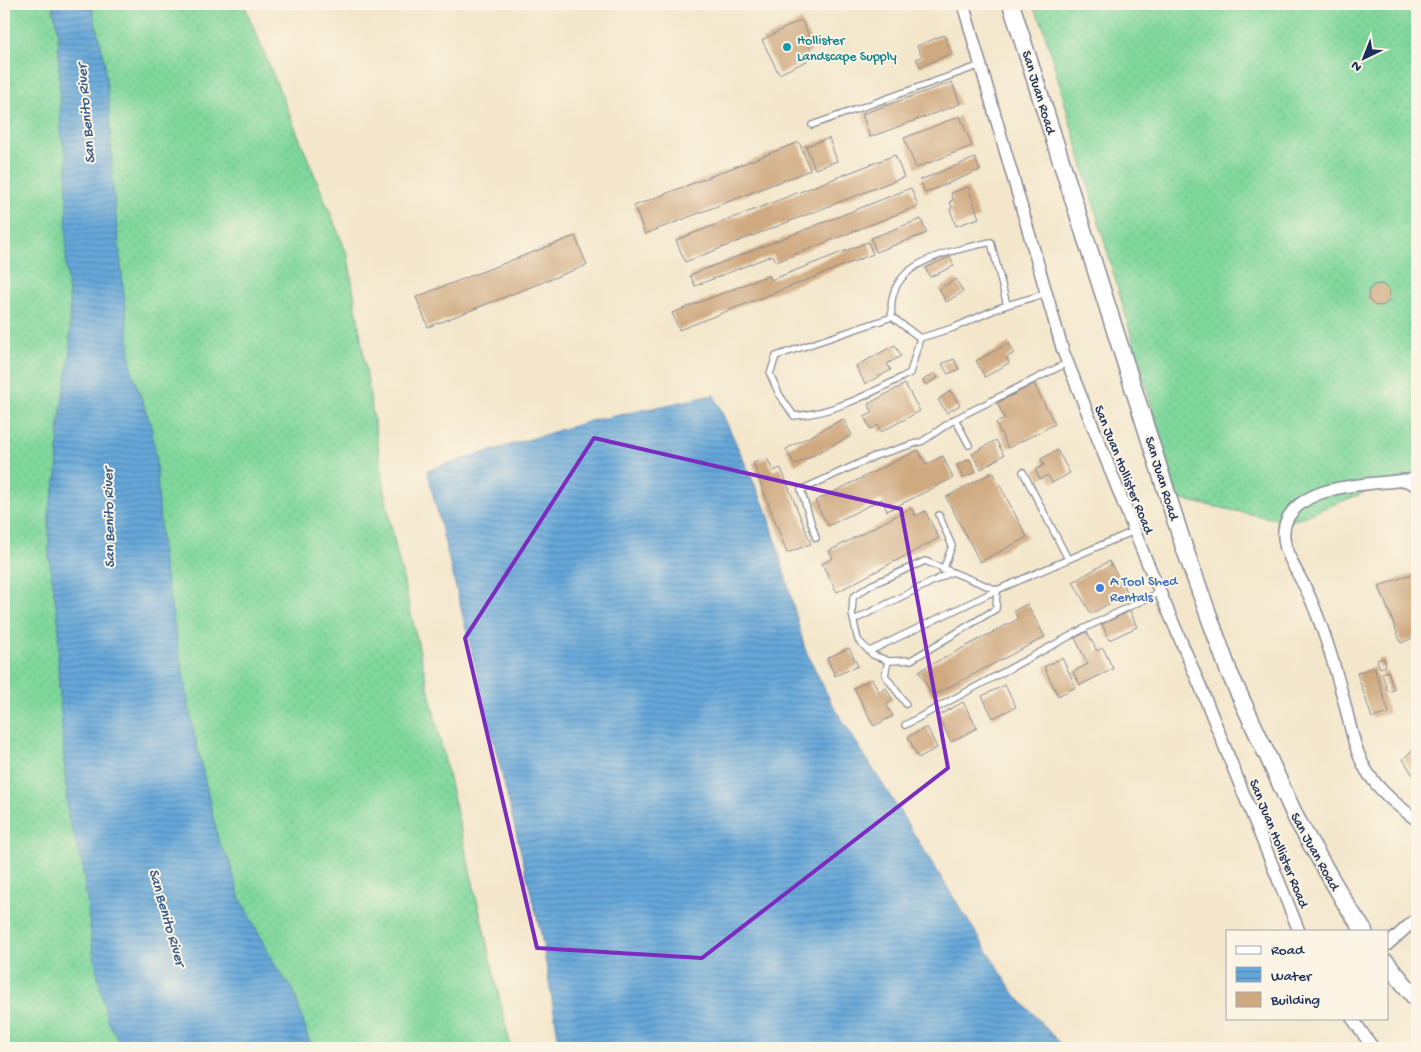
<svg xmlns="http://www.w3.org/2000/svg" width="1421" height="1052" font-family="'Gochi Hand',sans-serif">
<defs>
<pattern id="grass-dots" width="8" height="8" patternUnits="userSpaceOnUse" patternTransform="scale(1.25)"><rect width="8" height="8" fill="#7fd79b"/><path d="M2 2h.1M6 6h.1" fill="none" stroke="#6db988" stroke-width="1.8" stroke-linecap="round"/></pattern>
<pattern id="water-rules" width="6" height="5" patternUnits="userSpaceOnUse" patternTransform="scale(1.25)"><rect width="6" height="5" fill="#66a7d9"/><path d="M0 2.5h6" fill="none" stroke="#5388b3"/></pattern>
</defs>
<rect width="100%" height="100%" fill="#fcf5e5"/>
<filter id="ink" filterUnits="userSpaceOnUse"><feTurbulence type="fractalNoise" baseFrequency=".02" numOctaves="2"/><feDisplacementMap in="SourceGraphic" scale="10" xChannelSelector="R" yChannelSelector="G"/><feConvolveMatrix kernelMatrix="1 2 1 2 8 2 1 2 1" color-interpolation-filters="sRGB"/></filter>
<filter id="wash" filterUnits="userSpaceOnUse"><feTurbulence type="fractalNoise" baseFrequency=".0096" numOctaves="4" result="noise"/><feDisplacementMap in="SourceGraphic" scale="20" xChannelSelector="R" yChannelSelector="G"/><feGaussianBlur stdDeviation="1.12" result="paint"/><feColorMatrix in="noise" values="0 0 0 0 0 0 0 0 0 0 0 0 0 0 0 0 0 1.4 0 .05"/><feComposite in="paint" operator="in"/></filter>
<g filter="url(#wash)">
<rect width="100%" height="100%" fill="#f3e6ca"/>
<g fill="url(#grass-dots)" stroke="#4d837c">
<polygon points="4,4 244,4 348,256 390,522 511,1048 4,1048"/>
<polygon points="1031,4 1417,4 1417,472 1289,522 1178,499 1042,23"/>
</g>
<g fill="url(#water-rules)" stroke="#406b9c">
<polygon points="52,4 91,4 104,59 109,105 113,189 132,372 151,425 156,458 162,556 192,724 219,843 229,860 240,898 276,967 294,991 308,1038 315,1048 123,1048 107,1020 93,951 83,868 68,816 58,669 59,627 49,555 49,509 57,476 59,423 70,355 70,305 66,267 67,156 61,135 58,30"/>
<polygon points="714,395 769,516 805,649 831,702 1013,992 1064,1048 560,1048 541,934 427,470 590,421"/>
</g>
<g id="blocks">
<g fill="#cfa980">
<polygon points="801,20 812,41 807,43 812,51 804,55 807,61 779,74 762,40"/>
<polygon points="944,35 952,53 920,67 916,59 922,57 917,46"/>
<polygon points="952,82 960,104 870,137 862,114"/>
<polygon points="960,116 972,146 916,168 904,138"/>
<polygon points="829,138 837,161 815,169 806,146"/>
<polygon points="799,142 810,170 645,234 634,206"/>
<polygon points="895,155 904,177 685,262 676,240"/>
<polygon points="975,158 980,170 925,193 920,180"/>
<polygon points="968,187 979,218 956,226 950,209 952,208 950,201 953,200 951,193"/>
<polygon points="911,188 918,206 776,262 773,255 695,286 690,275"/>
<polygon points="921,219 927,233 876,252 871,238"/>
<polygon points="575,236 587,265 428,327 416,297"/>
<polygon points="868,242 873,254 679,330 672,313 769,275 771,280"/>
<polygon points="950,257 954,266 930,277 925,268"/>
<polygon points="956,279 963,292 946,302 939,289"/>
<circle cx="1379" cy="295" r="11"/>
<polygon points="1009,343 1014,353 1006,358 1009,363 985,377 976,361"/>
<polygon points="895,345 901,356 887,364 891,370 865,384 856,366"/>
<polygon points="954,359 959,369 948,374 942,364"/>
<polygon points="935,373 938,378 926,385 923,380"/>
<polygon points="905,384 920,411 881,432 878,425 871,429 864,417 873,413 868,404"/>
<polygon points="1034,384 1055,424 1008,448 996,423 1005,419 997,403"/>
<polygon points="950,391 960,405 947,413 938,400"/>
<polygon points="843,419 852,435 795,465 786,449"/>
<polygon points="996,440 1004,455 981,469 972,454"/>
<polygon points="918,450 926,465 943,456 953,478 887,511 882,499 828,526 815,501"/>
<polygon points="1057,450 1070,473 1052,483 1048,475 1040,479 1035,470 1044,465 1041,459"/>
<polygon points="767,458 773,471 781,468 811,544 787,553 753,463"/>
<polygon points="970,459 976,472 963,478 957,465"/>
<polygon points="993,472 1027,537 980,562 946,497"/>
<polygon points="911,508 916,516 925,511 939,538 837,592 822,564 833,558 829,551"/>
<polygon points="1109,561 1128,593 1091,614 1073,582"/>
<polygon points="1417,572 1417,636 1401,643 1379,586"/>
<polygon points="1027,604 1045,637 932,696 919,671 1018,619 1014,611"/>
<polygon points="1130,611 1137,627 1109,640 1102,624"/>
<polygon points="1087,632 1097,651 1103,648 1113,669 1080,685 1073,672 1088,664 1075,638"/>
<polygon points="849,648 858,666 835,676 827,658"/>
<polygon points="1062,658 1076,687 1058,696 1044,667"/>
<polygon points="1384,658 1386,666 1380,668 1377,660"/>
<polygon points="1374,667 1389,713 1372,718 1357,673"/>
<polygon points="1388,671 1394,690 1388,692 1382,673"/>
<polygon points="872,679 879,692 886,688 893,700 886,704 893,716 874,726 854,688"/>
<polygon points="1005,685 1016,707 993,718 982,696"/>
<polygon points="963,702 977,728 951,742 938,716"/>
<polygon points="927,727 937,748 918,758 908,737"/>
<polygon points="1417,746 1417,772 1413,775 1403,759"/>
</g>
</g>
</g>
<g filter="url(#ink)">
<use href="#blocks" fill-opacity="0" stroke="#878a94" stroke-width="1"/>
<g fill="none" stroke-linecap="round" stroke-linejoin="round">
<g stroke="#878a94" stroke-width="8">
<g id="lane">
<polyline points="812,125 981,65"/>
<path d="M1007 305 991 242C949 252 884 261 892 317L920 338 953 328 1001 307C1017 302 1032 298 1047 293"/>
<path d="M892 317 776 356 770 374 779 394 794 416C836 413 873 392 910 373L920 338"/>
<polyline points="969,445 955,419 1067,363"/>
<polyline points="1023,472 1068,559"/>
<polyline points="1405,480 1417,473"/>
<polyline points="939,515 952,546 943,570"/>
<polyline points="816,538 801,490 875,456 923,441 955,419"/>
<polygon points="925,561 997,590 996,609 911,660 889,661 873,655 858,640 852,614 853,597 871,585"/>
<polyline points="854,620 950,573"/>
<polyline points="870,651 997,590 1134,531"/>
<polyline points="888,661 885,675 906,704"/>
<polyline points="905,725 1083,629 1160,592"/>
</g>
</g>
<g stroke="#878a94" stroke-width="14">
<g id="street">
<polyline points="963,4 1063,351 1142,550 1201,688 1299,931"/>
<path d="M1417 486 1405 480C1369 485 1310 483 1289 516 1272 543 1301 574 1311 600 1325 632 1335 667 1344 701 1350 724 1354 749 1366 770 1379 791 1398 806 1417 820"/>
<polyline points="1387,945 1417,918"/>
<polyline points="1352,1018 1373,1048"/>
</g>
</g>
<g stroke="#878a94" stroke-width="19">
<g id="secondary">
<polyline points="1011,4 1184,547 1229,672 1297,820 1347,906 1364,931"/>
<polyline points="1387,963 1417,1000"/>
</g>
</g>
<use href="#lane" stroke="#fff" stroke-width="5.5"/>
<use href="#street" stroke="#fff" stroke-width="11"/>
<use href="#secondary" stroke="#fff" stroke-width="16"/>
</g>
</g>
<path fill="none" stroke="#7b2cbf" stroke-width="4" stroke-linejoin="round" d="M594 438 901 509 948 768 702 958 537 948 465 638Z"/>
<circle fill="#0f9aa8" stroke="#fcf5e5" stroke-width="2" cx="787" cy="47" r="5"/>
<circle fill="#3f7fe0" stroke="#fcf5e5" stroke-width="2" cx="1100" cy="588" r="5"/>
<g text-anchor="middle" stroke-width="4" stroke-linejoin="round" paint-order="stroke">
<g font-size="14" fill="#0d838f" stroke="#fcf5e5" text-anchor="start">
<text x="797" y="44">Hollister<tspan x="797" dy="16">Landscape Supply</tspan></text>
</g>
<g font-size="14" fill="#1b2f5e" stroke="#fcf5e5">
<text transform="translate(1040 92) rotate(73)" y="5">San Juan Road</text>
<text transform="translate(1125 469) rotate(68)" y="5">San Juan Hollister Road</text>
<text transform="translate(1163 478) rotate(73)" y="5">San Juan Road</text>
<text transform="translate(1280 843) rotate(68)" y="5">San Juan Hollister Road</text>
<text transform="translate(1316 851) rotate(61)" y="5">San Juan Road</text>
</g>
<g font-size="14" fill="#366cbe" stroke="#fcf5e5" text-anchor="start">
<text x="1110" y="585">A Tool Shed<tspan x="1110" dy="16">Rentals</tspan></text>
</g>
<g font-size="15" font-style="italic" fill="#355989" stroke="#fcf5e5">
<text transform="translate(85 114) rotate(-95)" y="5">San Benito River</text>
<text transform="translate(108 518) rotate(-91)" y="5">San Benito River</text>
<text transform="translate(168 917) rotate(74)" y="5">San Benito River</text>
</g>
</g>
<rect width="1421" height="1052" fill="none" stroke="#fcf5e5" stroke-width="20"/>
<rect x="1226" y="930" width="162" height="90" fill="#fcf5e5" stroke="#a2a6af"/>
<rect x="1236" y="946" width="25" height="8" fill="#ffffff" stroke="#a2a6af"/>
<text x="1271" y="954" font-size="15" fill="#1b2f5e">Road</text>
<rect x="1236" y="967" width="25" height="15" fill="url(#water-rules)" stroke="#a2a6af"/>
<text x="1271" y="980" font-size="15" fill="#1b2f5e">Water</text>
<rect x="1236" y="992" width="25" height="15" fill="#cfa980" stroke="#a2a6af"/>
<text x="1271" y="1004" font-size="15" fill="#1b2f5e">Building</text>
<g transform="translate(1364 58) rotate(223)" stroke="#fcf5e5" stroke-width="4" paint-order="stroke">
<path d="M0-4L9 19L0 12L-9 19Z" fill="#1b2f5e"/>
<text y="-8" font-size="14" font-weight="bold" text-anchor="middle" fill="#1b2f5e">N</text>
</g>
</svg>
